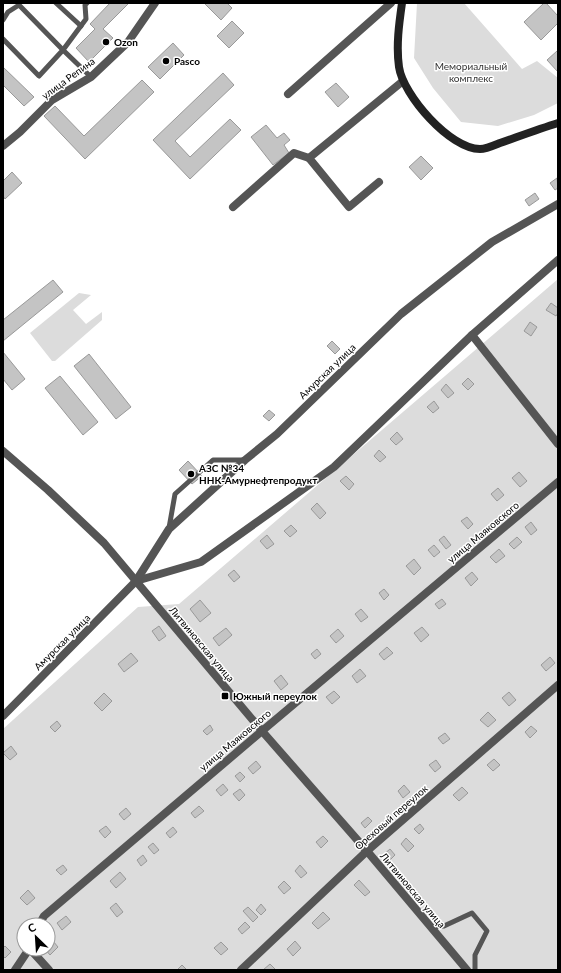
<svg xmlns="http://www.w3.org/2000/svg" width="561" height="973" font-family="Lato,sans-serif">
<rect width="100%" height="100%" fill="#fff"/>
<g fill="#dcdcdc" fill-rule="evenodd">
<polygon points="417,3 464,3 522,69 537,61 558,78 558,103 534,115 498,126 461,122 433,88 414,58"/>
<path d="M558 279V970H3V729L138 607 179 604ZM24 925H48V949H24Z"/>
<polygon points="79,293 91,295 73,310 86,324 102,312 102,320 55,361 52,361 30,333"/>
</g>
<g fill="#c4c4c4" stroke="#999">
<polygon points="110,3 129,3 103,29 113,38 89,62 76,48 95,29 90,24"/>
<polygon points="204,3 227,3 232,8 221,20"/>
<polygon points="544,3 546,3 558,16 558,23 541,40 524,22"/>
<polygon points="232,21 244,33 229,48 217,36"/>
<polygon points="173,43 184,55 160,79 148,67"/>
<polygon points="557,51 558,52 558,72 547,60"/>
<polygon points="3,67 34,97 24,106 3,85"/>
<polygon points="223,73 234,85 175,141 190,157 230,119 241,130 190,179 153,140"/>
<polygon points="142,80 154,92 85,159 44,116 55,106 84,136"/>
<polygon points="336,83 349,97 338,107 325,92"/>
<polygon points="266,125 277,138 284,133 290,140 284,145 289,153 273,165 251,137"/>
<polygon points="421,156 433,168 421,180 409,167"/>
<polygon points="12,172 22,183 5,199 3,196 3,181"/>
<polygon points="557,178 558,188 555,190 550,183"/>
<polygon points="535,193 539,199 529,206 525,200"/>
<polygon points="53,280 63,292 3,341 3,320"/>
<polygon points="551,303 558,308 558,313 556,316 546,310"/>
<polygon points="530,322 537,327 531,336 524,331"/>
<polygon points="332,341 340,349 335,354 327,346"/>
<polygon points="3,352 25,379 12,390 3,379"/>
<polygon points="89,354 131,407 116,419 74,366"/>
<polygon points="60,376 98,422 83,435 45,388"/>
<polygon points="468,378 474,384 468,390 462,384"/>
<polygon points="446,384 454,393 448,398 441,390"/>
<polygon points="434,401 439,408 433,413 427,407"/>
<polygon points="269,410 275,415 269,421 263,416"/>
<polygon points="397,432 403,439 396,445 390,439"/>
<polygon points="379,450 386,457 380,462 374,456"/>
<polygon points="188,461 202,476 192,484 179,470"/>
<polygon points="519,472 527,481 520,487 512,478"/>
<polygon points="346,476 354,484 349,490 340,481"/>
<polygon points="498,488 504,495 497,501 491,494"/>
<polygon points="317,503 326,513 320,519 311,509"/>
<polygon points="467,517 473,524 468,529 461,521"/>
<polygon points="531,522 537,530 531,535 525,527"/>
<polygon points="291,525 297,531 290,537 284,531"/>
<polygon points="267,535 274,544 267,549 260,541"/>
<polygon points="444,536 451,545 446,549 439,540"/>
<polygon points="517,537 522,542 514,549 509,544"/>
<polygon points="434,545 440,552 434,557 428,550"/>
<polygon points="499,549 505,556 496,563 490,557"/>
<polygon points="414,559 421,568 414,575 406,566"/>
<polygon points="234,570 240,577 234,582 228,575"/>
<polygon points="472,572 478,579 471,586 465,578"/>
<polygon points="384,589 389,595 384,600 379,593"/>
<polygon points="442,599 446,604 439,609 435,604"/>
<polygon points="200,600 211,613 200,622 190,609"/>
<polygon points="361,609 368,617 361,622 355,614"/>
<polygon points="159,626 166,636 159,641 152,631"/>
<polygon points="422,627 429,635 421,642 414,633"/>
<polygon points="226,628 232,635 219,646 213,638"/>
<polygon points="338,629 344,636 336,643 330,636"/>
<polygon points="387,647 393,653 384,660 379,654"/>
<polygon points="317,649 321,654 315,659 311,654"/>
<polygon points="131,653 138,661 124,672 118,664"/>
<polygon points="550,657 555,663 546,671 541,665"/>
<polygon points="360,669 366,676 357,683 352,676"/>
<polygon points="281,675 288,684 281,690 274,681"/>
<polygon points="334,691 340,697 332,704 326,697"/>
<polygon points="509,692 516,700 509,706 502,698"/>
<polygon points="104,693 112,701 102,711 94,703"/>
<polygon points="488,712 496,720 488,727 480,720"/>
<polygon points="57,721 61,726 55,732 50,727"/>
<polygon points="210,725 213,730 207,735 203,731"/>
<polygon points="531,726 537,731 530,738 525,732"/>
<polygon points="445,733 450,739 443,744 438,738"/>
<polygon points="11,746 17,754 10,760 3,753"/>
<polygon points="494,759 500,765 493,771 487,765"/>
<polygon points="436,760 441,767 435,772 429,765"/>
<polygon points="256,761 261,767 253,774 248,768"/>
<polygon points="240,772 245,777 240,782 235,776"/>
<polygon points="223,784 228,790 221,796 216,790"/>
<polygon points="404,785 410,792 403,798 398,791"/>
<polygon points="462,787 468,793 459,801 453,795"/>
<polygon points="240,789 245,795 239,801 233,794"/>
<polygon points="199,806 204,811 195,818 191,813"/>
<polygon points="126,808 131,814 124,820 119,814"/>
<polygon points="368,817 372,821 365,828 361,823"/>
<polygon points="420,824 424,829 419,834 414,829"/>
<polygon points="106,826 111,832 105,838 99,831"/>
<polygon points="173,827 177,832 170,838 166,833"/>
<polygon points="323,836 328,841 321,848 316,842"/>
<polygon points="406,838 414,846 408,852 401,844"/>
<polygon points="153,843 159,850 154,854 148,847"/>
<polygon points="390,849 395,855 389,861 383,855"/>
<polygon points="143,855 147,861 141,866 137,860"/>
<polygon points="63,865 67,870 61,875 56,870"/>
<polygon points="300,865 307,873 301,878 295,871"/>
<polygon points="120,872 126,879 116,888 110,881"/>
<polygon points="359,880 370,892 365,896 354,885"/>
<polygon points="284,881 291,888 284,894 278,887"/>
<polygon points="28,890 35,898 27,905 20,898"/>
<polygon points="116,903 123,912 117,917 110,908"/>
<polygon points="261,904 266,910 261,915 256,910"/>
<polygon points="248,907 258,917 253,922 243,911"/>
<polygon points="323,912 330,919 318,929 312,923"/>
<polygon points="66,916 71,922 62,930 57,923"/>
<polygon points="245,922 250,927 242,934 238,929"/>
<polygon points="53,941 58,947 50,955 45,949 48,949 48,945"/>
<polygon points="295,941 301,948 293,956 287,949"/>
<polygon points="221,942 228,949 221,955 214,948"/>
<polygon points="5,946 11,952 5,958 3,956 3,948"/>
<polygon points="270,964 276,970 263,970"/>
<polygon points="182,965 187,970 177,970"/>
</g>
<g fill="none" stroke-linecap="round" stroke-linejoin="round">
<g stroke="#555" stroke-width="5">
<polyline points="56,3 81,26"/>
<polyline points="87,3 85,5 86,19 63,50 91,77"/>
<polyline points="3,20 8,12 19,5 63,50 39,76 3,39"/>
<polyline points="169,528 175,494 213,460 245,460"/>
<polyline points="431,927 444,926 472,913 487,931 475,955 475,970"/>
</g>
<g stroke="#555" stroke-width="8">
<polyline points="288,94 391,3"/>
<polyline points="3,146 20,132 52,100 91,77 128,42 155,3"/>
<polyline points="379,182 349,207 309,158 403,81"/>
<polyline points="233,207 294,153 309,158"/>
<polyline points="472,335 558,444"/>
<polyline points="3,451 48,490 104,543 262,731 367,851 467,970"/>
<polyline points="136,581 201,562 334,467 472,335 558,260"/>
<polyline points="3,716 136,581 169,529 245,460 277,434 401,314 492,242 558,204"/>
<polyline points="39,925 44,916 262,731 558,482"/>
<polyline points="30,949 49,970"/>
<polyline points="15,970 29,949"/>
<polyline points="241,970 367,851 558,685"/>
</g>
<path stroke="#222" stroke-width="8" d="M402 3C399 24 396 46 399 67 403 95 450 149 480 149 486 149 495 145 500 143 520 136 539 129 558 123"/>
</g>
<g fill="#000" stroke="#fff" stroke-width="1.5">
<circle cx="106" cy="42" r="4"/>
<circle cx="166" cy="61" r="4"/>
<circle cx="191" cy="474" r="4"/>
<rect x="221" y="692" width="8" height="8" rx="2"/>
</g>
<g text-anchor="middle" stroke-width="3" stroke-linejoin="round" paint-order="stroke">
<g font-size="10" font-weight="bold" fill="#000" stroke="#fff" text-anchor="start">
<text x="114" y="46">Ozon</text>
<text x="174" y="65">Pasco</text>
<text x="199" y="472">АЗС №34<tspan x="199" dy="12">ННК-Амурнефтепродукт</tspan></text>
<text x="233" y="700">Южный переулок</text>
</g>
<g font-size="10" fill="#333" stroke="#fff">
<text x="471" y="70">Мемориальный<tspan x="471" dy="12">комплекс</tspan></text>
</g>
<g font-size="10" fill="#000" stroke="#fff">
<text transform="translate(68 78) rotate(-36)" y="4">улица Репина</text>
<text transform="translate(327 371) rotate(-44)" y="4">Амурская улица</text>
<text transform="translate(483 532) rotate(-40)" y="4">улица Маяковского</text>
<text transform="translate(62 642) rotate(-45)" y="4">Амурская улица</text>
<text transform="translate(202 644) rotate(50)" y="4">Литвиновская улица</text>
<text transform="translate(235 740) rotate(-40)" y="4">улица Маяковского</text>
<text transform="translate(391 817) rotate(-41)" y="4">Ореховый переулок</text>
<text transform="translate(413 890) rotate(50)" y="4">Литвиновская улица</text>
</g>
</g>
<rect width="561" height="973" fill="none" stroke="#000000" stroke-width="8"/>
<g transform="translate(36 937) rotate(335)"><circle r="19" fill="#ffffff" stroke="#999999"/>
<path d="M0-3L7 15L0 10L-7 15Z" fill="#000000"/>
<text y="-6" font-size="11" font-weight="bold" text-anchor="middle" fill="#000000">С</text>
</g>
</svg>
